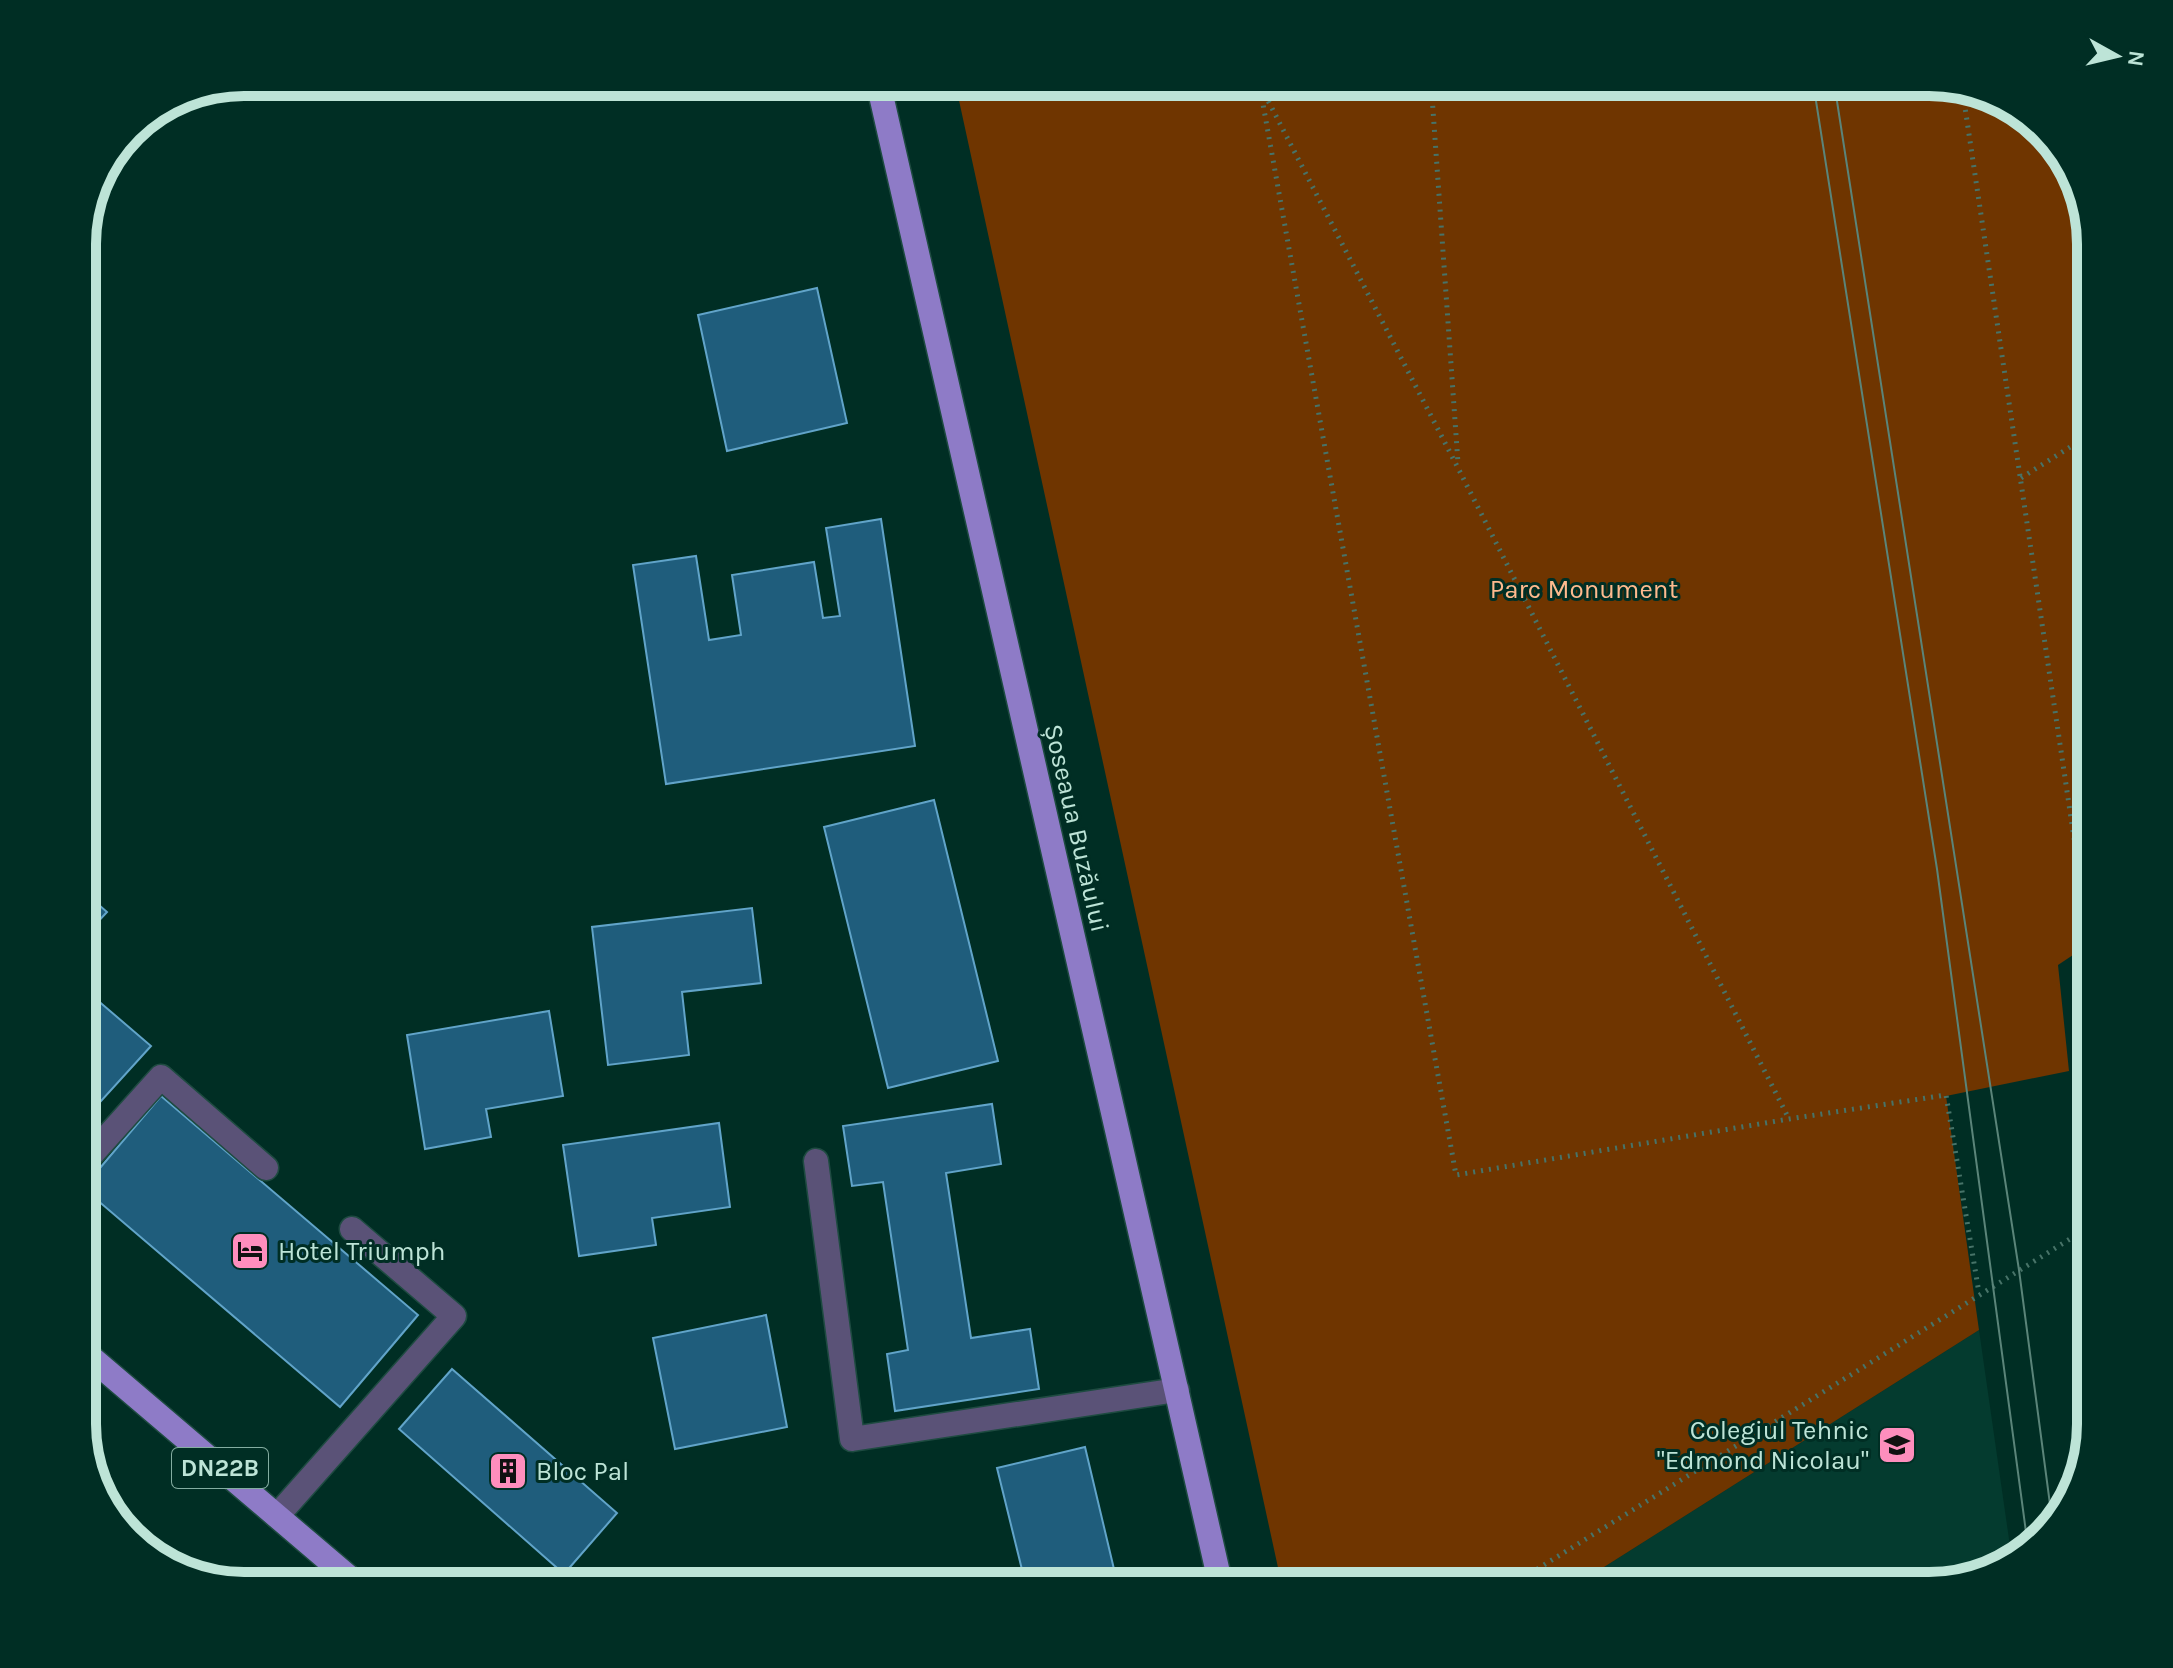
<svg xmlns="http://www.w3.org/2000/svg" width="2173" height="1668" font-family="Karla,sans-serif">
<rect width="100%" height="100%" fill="#002e24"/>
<polygon fill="#043b2f" points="1979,1330 2012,1560 2000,1570 1929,1586 1574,1586"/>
<polygon fill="#6f3500" points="955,82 1930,82 2028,116 2075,173 2091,243 2091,943 2058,965 2069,1071 1946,1096 1979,1330 1574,1586 1282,1586"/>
<g fill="#1f5d7c" stroke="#61a4c9" stroke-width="2">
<polygon points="166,104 94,191 99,172 137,122"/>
<polygon points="817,288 847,423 727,451 698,315"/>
<polygon points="881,519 915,746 666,784 633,565 696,556 709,640 741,635 732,575 814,562 823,618 840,616 826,528"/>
<polygon points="934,800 998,1061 888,1088 824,827"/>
<polygon points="82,890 107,912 82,939"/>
<polygon points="752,908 761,983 682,992 689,1055 608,1065 592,927"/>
<polygon points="82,987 151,1046 82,1122"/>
<polygon points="549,1011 563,1096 486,1109 491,1137 425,1149 407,1035"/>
<polygon points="161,1096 418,1315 340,1407 83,1188"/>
<polygon points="992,1104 1001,1164 946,1173 971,1338 1030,1329 1039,1389 895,1411 887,1354 908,1350 883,1182 852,1186 843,1126"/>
<polygon points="719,1123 730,1207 652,1218 656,1245 579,1256 563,1145"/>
<polygon points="766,1315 787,1427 675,1449 653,1338"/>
<polygon points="452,1369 617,1513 564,1574 399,1429"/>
<polygon points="1085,1447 1118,1586 1026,1586 997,1468"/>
</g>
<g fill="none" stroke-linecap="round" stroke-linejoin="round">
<g stroke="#1e4b41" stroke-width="27">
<g id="minor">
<polyline points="816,1161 852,1439 1177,1390"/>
<polyline points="82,1165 161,1077 266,1168"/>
<polyline points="277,1516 454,1316 352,1229"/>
</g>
</g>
<g stroke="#1e4b41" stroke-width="27">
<g id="major">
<polyline points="878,82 1221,1586"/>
<polyline points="82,1350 359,1586"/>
</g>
</g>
<g stroke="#477368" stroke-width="5" stroke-dasharray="2 6" stroke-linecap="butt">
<polyline points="1259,82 1456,1175 1789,1119 1946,1095 1979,1293"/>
<polyline points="1431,82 1458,463"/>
<polyline points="1261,87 1458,468 1789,1119"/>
<polyline points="1963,94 2091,952"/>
<polyline points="2021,478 2091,434"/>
<polyline points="1510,1586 2091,1226"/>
</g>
<use href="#minor" stroke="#5a5277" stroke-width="24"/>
<use href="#major" stroke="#8e7bc7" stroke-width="24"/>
<g stroke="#5a8479" stroke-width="2">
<polyline points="1813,82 1937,869 2028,1547"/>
<polyline points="1834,82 2019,1270 2053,1527"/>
</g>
</g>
<defs>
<g id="hotel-square" transform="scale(2)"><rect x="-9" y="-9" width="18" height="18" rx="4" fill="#fe8ebd" stroke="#002e24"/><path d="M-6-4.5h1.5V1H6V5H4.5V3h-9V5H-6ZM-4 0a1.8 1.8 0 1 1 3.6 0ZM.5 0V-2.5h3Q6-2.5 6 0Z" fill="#111"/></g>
<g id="school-square" transform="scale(2)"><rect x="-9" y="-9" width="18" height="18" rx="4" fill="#fe8ebd" stroke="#002e24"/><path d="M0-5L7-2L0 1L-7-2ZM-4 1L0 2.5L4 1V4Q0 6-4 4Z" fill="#111"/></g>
<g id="building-square" transform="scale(2)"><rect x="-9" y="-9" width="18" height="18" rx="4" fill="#fe8ebd" stroke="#002e24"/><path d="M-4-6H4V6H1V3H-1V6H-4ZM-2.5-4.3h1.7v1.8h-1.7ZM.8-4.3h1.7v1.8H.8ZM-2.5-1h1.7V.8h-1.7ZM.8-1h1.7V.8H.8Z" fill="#111"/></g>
</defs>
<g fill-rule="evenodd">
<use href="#hotel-square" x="250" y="1251"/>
<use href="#school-square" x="1897" y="1445"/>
<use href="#building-square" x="508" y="1471"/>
</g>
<g text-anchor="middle" stroke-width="6" stroke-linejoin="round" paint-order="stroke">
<rect fill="#002e24" stroke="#84ada1" stroke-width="2" x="172" y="1448" width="96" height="40" rx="6"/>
<g font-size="24" font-weight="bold" fill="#bde4d7">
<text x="220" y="1476">DN22B</text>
</g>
<g font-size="26" fill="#feba8e" stroke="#002e24">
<text x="1584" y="598">Parc Monument</text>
</g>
<g font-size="26" fill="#bde4d7" stroke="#002e24">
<text transform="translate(1077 828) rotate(77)" y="9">Șoseaua Buzăului</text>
</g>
<g font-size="26" fill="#bde4d7" stroke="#002e24" text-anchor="start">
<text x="278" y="1260">Hotel Triumph</text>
<text x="1869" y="1439" text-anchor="end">Colegiul Tehnic<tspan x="1869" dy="30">"Edmond Nicolau"</tspan></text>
<text x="536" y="1480">Bloc Pal</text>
</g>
</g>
<path d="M0 0H2173V1668H0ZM244 96H1929A148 148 0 0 1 2077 244V1424A148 148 0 0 1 1929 1572H244A148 148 0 0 1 96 1424V244A148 148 0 0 1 244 96Z" fill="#002e24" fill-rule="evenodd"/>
<path fill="none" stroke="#bde4d7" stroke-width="10" d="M244 96H1929A148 148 0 0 1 2077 244V1424A148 148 0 0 1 1929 1572H244A148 148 0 0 1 96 1424V244A148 148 0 0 1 244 96Z"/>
<g transform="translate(2117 56) rotate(98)" stroke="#002e24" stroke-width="6" paint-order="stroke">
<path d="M0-6L14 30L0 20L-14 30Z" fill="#bde4d7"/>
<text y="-12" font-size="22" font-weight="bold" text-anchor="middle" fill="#bde4d7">N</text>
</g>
</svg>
